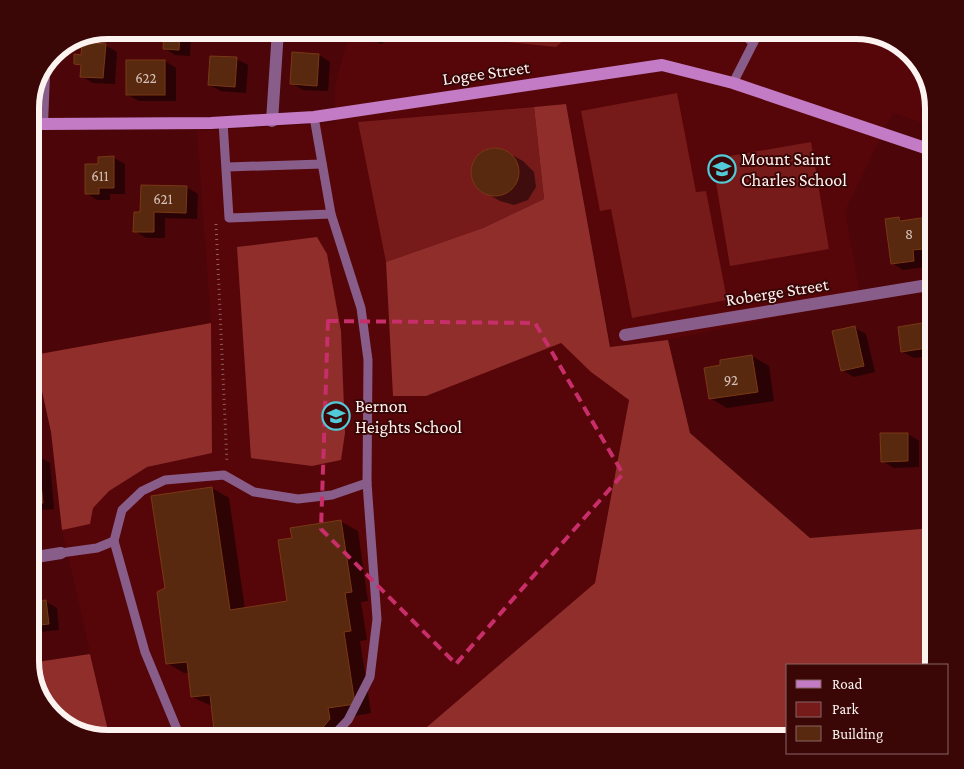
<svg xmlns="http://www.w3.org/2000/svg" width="964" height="769" font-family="'Crimson Pro',serif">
<rect width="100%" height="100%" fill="#4c0508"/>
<polygon fill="#560609" points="350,30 856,30 907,49 926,74 934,108 934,127 893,113 845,211 861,300 668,340 611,347 566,104 358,122 483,228 561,343 591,372 629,400 595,583 413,739 110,739 62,530 51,432 34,355 211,323 197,131 335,123 335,87"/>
<g fill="#771a1a">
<polygon points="391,30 575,30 556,47"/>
<polygon points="677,93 696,192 706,191 727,300 632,318 611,209 600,211 581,111"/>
<polygon points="534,107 544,199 483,228 386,262 358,122"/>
<polygon points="811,142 829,249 730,266 712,159"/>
</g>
<g fill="#902e2b">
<polygon points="566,104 610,347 668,340 690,433 810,538 933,528 924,479 934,475 933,665 788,665 788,739 413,739 595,583 629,400 591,372 561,343 426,396 393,396 386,262 483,228 544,199 534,107"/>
<polygon points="317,237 327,254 341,331 345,433 341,460 312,466 251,458 237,247"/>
<polygon points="211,323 212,453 147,467 109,491 93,508 90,524 62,530 51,432 34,355"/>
<polygon points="90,654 110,739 57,720 30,666 30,663"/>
</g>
<g fill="#0007">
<polygon points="165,30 191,30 190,56 175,55 164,48"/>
<polygon points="368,30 391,30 395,35 381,44 375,41"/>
<polygon points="105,45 117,52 115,84 93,83 81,76 82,67 75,63 82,56"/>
<polygon points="319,55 330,62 328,91 303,90 291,83"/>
<polygon points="236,59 248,65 246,93 221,91 209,85"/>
<polygon points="165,61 176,68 176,101 139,101 128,95"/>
<polygon points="489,149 505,151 523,161 534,172 536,187 528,200 514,205 500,201 482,191 474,179 474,164 483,152"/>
<polygon points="114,158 125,164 125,194 110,194 110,200 97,200 86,193 100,166"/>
<polygon points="186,187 198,194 197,219 165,218 165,238 146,238 135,231 141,213"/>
<polygon points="899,218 905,221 928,218 934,222 934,255 924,256 925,267 903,270 892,263"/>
<polygon points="934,322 934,355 914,358 903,352"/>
<polygon points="855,328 866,334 875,372 854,377 842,370"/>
<polygon points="752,356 769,366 774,401 727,408 710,398 722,366"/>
<polygon points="908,434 919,441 919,467 894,468 882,461"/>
<polygon points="38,456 50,463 54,509 30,511 30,457"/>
<polygon points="212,488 229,498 245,609 288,602 293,539 340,521 358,531 368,601 361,602 367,640 360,641 371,713 344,718 346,729 338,739 217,739 212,706 192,697 189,673 184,673 167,663 166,589"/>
<polygon points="45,601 57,608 59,630 30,633 30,603"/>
</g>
<g fill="#59290f" stroke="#793816">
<polygon points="164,30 180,30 179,50 163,49"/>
<polygon points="367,30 389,30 390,32 374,42"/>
<polygon points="82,42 106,44 103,78 80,77 81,65 74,64 74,54 81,55"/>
<polygon points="292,52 319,54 317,86 290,84"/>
<polygon points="210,56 237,57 235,87 208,85"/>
<rect x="126" y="60" width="39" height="35"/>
<circle cx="495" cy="172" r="24"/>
<polygon points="114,156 114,188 99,188 99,194 85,194 85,164 98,164 98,157"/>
<polygon points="141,185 187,186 186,213 154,212 154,232 133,232 134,212 140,212"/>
<polygon points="899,217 900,221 928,217 932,248 913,250 914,261 891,264 885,219"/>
<polygon points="934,321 934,347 901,352 898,327"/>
<polygon points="855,326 864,366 841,371 832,331"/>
<polygon points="752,355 758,392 709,399 704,368 720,365 720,360"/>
<polygon points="880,433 908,433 908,461 881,462"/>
<polygon points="38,455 43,503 30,504 30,456"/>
<polygon points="212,487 230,610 287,601 278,540 292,538 290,528 341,520 352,592 345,593 351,631 344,632 355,704 328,708 330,719 313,739 215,739 210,695 191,697 187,662 166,664 157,592 165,588 151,496"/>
<polygon points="46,600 49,624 30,626 30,602"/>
</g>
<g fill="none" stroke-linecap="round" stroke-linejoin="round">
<polyline stroke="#8e5e60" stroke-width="3" stroke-dasharray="1 4" stroke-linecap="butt" points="216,224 227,463"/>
<g stroke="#895d8a" stroke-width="9">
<polyline points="739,30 753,43"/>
<polyline points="733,83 760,30"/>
<polyline points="314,117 331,214 361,308 368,360 367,483 377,619 370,677 348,720 330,739"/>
<polyline points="223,122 229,218 331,214"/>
<polyline points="227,167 322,164"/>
<polyline points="114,541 122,510 142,491 165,480 224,475 254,492 298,499 332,495 367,483"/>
<polyline points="61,553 97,548 114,541 145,652 181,739"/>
</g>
<g stroke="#895d8a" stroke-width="12">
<polyline points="272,121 278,30"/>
<polyline points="42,124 44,74"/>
<polyline points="625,335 934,284"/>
<polyline points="30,558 61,553"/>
</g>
<polyline stroke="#c27bc4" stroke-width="12" points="30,121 42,124 211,123 314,117 662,65 733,83 934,151"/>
</g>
<path fill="none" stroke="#c82e6a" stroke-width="4" stroke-dasharray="10 6" stroke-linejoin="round" d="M328 321 535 323 623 474 456 664 321 529Z"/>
<defs>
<g id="school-ring" transform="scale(1.4375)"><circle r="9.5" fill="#3a0606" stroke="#52cbd9" stroke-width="1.5"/><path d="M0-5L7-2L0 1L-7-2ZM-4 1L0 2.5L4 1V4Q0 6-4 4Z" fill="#52cbd9"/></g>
</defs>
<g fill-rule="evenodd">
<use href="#school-ring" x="722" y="169"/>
<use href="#school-ring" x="336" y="416"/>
</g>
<g text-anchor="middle" stroke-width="4" stroke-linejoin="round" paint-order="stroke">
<g font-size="15" fill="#d3c0b8">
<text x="146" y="83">622</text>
<text x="100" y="181">611</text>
<text x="163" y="204">621</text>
<text x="909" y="239">8</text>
<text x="731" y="385">92</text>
</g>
<g font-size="18" fill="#fcf3f1" stroke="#3a0606">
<text transform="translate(486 73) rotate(-8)" y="6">Logee Street</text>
<text transform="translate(777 292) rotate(-9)" y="6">Roberge Street</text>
</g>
<g font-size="18" fill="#fcf3f1" stroke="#3a0606" text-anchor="start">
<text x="741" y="165">Mount Saint<tspan x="741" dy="21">Charles School</tspan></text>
<text x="355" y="412">Bernon<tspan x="355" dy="21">Heights School</tspan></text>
</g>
</g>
<path d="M0 0H964V769H0ZM108 39H856A69 69 0 0 1 925 108V661A69 69 0 0 1 856 730H108A69 69 0 0 1 39 661V108A69 69 0 0 1 108 39Z" fill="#3a0606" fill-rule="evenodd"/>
<path fill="none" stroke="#fcf3f1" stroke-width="6" d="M108 39H856A69 69 0 0 1 925 108V661A69 69 0 0 1 856 730H108A69 69 0 0 1 39 661V108A69 69 0 0 1 108 39Z"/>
<rect x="786" y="664" width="162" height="90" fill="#3a0606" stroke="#886564"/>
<rect x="796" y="680" width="25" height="8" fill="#c27bc4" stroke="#886564"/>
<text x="832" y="689" font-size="15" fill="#fcf3f1">Road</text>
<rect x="796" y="702" width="25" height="15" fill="#771a1a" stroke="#886564"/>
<text x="832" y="714" font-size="15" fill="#fcf3f1">Park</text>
<rect x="796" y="726" width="25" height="15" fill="#59290f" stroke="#886564"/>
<text x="832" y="739" font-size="15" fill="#fcf3f1">Building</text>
</svg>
